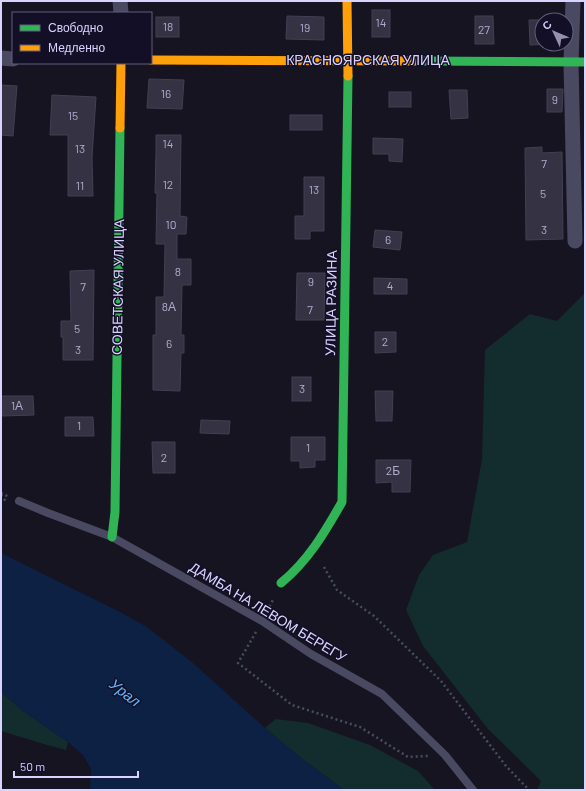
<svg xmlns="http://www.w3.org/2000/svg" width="586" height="791" font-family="Barlow,sans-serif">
<rect width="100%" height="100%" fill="#161421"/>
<g fill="#132c2d">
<polygon points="585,293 585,790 537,790 541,781 488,729 423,646 406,610 419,575 433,555 467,542 482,459 485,350 530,314 557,321"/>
<polygon points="1,692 23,711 68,742 66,750 47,745 1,731"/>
<polygon points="276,719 308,723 370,745 418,771 435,790 344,790 301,758 265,728"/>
</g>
<polygon fill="#0d2144" points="1,553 120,612 147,627 193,663 265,728 301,758 344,790 90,790 91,769 83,755 68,742 23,711 1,692"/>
<g fill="#343243" stroke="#433f54">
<rect x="372" y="10" width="18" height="27"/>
<polygon points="287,16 324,17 324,40 286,39"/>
<polygon points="475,16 493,16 494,44 475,44"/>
<rect x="156" y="17" width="23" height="20"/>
<polygon points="529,20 542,20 542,44 551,44 530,45"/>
<polygon points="149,79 184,80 182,109 147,108"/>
<polygon points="1,85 17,86 13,136 1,135"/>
<polygon points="547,89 563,89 562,112 547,112"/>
<polygon points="449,90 467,90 468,118 451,119"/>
<rect x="389" y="92" width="22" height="15"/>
<polygon points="52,95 96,97 92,157 93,196 68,196 68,135 50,135"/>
<rect x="290" y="115" width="32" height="15"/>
<polygon points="156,135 181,135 180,216 187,217 186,234 177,234 177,259 191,259 191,285 182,285 181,335 184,335 184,353 181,353 180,391 153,390 153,335 156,335 156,297 164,297 165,244 156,244 157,193 155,193 156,152"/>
<polygon points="373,138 403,139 402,162 389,161 389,154 373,154"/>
<polygon points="542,147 542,153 562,152 563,239 526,240 525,148"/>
<polygon points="304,177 324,177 324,231 310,231 310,239 295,239 295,216 304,216"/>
<polygon points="375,230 402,232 400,250 373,247"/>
<polygon points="94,270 93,360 63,360 63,337 61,337 61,321 71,321 70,271"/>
<polygon points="297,273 325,273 324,320 296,320"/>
<polygon points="374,278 407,279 407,294 374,294"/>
<polygon points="375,332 396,332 396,352 375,353"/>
<rect x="292" y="377" width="19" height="24"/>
<polygon points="375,391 393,391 392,421 376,421"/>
<polygon points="1,396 33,396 34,415 2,416"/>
<polygon points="65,417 93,417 94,436 65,436"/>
<polygon points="201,420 230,421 229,434 200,433"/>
<polygon points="291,437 325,437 325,460 315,460 315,467 300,468 300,461 291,461"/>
<polygon points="152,442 175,442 175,473 153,473"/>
<polygon points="376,460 411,460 410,492 392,492 392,482 376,483"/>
</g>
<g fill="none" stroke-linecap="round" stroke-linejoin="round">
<g stroke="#44505f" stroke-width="2.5" stroke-dasharray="2 3" stroke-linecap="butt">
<polyline points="1,493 9,497"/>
<polyline points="1,495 7,503"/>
<polyline points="324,567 337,590 374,616 441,681 506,766 529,790"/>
<polyline points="267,611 273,600"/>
<polyline points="256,632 238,663 292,705 360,727 408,757 428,756"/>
</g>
<polyline stroke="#4a4962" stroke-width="8" points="19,501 48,513 112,537 262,621 311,654 382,694 445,755 473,790"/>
<g stroke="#4a4962" stroke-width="15">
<polyline points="120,1 121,13"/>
<polyline points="573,1 571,63 575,241"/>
<polyline points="1,58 13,59"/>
</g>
<g stroke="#30b455" stroke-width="9">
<polyline points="418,61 585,62"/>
<polyline points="112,537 115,512 120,128"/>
<path d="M281 583C308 561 325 532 342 502L348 76"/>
</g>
<g stroke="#ff9f0a" stroke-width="9">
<polyline points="347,1 348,76"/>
<polyline points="151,60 418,61"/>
<polyline points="120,128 121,63"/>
</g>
</g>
<g text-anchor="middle" stroke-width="3" stroke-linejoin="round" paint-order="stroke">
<g font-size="12" fill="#b0acd0">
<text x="381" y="27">14</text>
<text x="168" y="31">18</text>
<text x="305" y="32">19</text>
<text x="484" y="34">27</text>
<text x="166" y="98">16</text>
<text x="555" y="104">9</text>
<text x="73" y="120">15</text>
<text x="168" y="148">14</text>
<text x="80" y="153">13</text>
<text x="544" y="168">7</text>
<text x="168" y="189">12</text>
<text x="80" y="190">11</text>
<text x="314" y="194">13</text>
<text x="543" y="198">5</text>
<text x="171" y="229">10</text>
<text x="544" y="234">3</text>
<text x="388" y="244">6</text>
<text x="178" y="276">8</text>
<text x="311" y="286">9</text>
<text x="390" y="290">4</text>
<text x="83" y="291">7</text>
<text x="169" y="311">8А</text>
<text x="310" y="314">7</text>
<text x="77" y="333">5</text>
<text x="385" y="346">2</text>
<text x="169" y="348">6</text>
<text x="78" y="354">3</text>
<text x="302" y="393">3</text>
<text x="17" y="410">1А</text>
<text x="79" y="430">1</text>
<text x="308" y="452">1</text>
<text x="164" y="462">2</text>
<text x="393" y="475">2Б</text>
</g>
<g font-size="14" fill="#d9d4ff" stroke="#130f26">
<text x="368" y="65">КРАСНОЯРСКАЯ УЛИЦА</text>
<text transform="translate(118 287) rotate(-89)" y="5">СОВЕТСКАЯ УЛИЦА</text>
<text transform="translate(331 303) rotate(-89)" y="5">УЛИЦА РАЗИНА</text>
<text transform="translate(268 612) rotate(31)" y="5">ДАМБА НА ЛЕВОМ БЕРЕГУ</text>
</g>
<g font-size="15" font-style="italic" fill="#62b6ff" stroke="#130f26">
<text transform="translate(125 693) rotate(38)" y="5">Урал</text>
</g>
</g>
<rect width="586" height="791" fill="none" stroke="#d9d4ff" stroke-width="4"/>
<rect x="12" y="12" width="140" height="52" fill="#130f26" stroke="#625e7d"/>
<rect x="20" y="25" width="20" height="6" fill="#30b455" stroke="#625e7d"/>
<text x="48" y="32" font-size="12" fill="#d9d4ff">Свободно</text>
<rect x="20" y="45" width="20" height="6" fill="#ff9f0a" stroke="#625e7d"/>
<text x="48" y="52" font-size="12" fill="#d9d4ff">Медленно</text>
<g transform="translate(554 32) rotate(314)"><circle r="19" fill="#130f26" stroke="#625e7d"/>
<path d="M0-3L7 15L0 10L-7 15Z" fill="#9591b1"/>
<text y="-6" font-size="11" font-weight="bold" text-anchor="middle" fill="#d9d4ff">С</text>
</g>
<path d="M14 771v6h124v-6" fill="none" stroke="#d9d4ff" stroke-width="2"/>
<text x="20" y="771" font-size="12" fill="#d9d4ff" stroke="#130f26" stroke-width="3" paint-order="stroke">50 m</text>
</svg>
